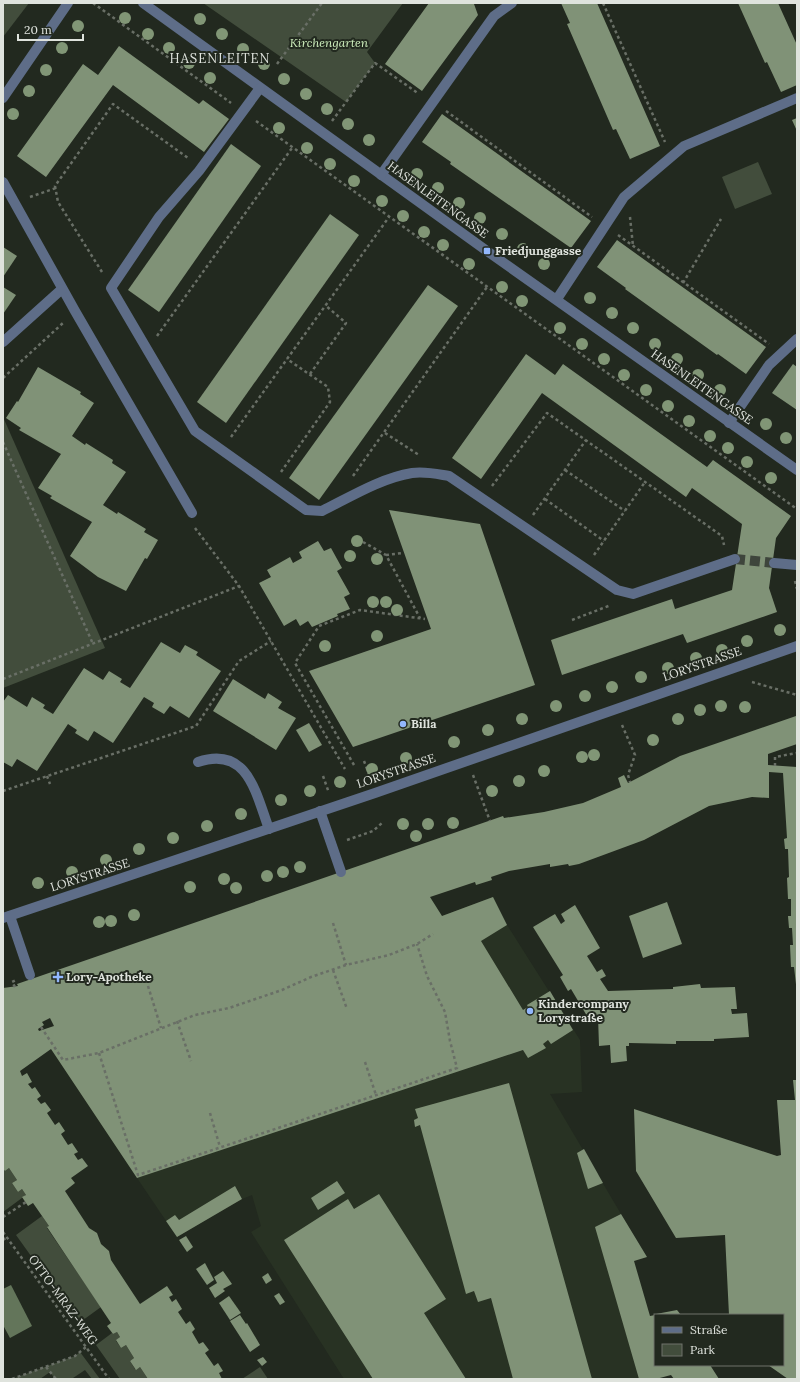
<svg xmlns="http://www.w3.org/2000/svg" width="800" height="1382" font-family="Lora,serif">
<rect width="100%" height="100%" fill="#22291f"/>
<polygon fill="#283223" points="493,897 507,925 580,1040 582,1092 550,1094 621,1214 596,1227 639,1379 344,1379 251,1232 261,1226 252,1195 242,1199 177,1237 137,1178 523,1050 442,916"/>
<g fill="#424d3c">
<polygon points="3,3 29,3 3,37"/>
<polygon points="203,3 403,3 367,52 375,63 346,102"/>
<polygon points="758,162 772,194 735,209 722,177"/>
<polygon points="3,417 105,648 3,688"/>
<polygon points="9,1168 17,1180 12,1183 18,1192 22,1189 26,1195 3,1212 3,1169 5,1171"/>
<polygon points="42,1216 49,1226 47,1228 101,1307 79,1323 16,1235"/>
<polygon points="117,1332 120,1337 116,1341 121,1348 126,1345 134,1358 130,1361 135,1369 140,1367 148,1379 120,1379 96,1345 112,1333 113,1334"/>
<polygon points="80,1352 100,1379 92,1379 85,1370 73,1378 74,1379 55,1379 50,1372 40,1379 12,1379 75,1356"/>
<polygon points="260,1367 268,1379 242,1379"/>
</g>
<polygon fill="#63755a" points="11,1285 32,1326 10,1338 3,1325 3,1289"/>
<g fill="#809277" fill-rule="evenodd">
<polygon points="429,3 477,3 474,4 478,15 422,91 385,64"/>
<polygon points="561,3 597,3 660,146 630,159 616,129 613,130 567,24 570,23"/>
<polygon points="738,3 778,3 797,45 797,85 781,92 767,62 765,63"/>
<polygon points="119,46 199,104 203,100 229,119 204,152 113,85 46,177 17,156 83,64 98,75"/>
<polygon points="442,114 591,221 571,248 450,164 451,162 422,142"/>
<polygon points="797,118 797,131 792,120"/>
<polygon points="231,144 261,166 159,312 128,290"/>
<polygon points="330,214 359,235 226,423 197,402"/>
<polygon points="617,240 766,347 746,374 718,354 717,355 625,289 626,288 597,267"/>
<polygon points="3,247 17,256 3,277"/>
<polygon points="428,285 458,306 319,500 289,478"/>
<polygon points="3,287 16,295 3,314"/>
<polygon points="526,354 555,375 563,364 707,467 713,460 791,516 776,538 769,588 777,612 687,643 683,634 562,675 551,640 672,599 675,609 732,590 742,524 692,488 686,497 542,393 481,479 452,458"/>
<polygon points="793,364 797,367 797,410 772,393"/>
<polygon points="38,367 81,392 80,394 94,403 72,436 85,445 86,443 113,460 112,463 126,472 103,505 117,514 118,512 146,529 144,532 158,540 147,559 145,558 126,591 98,577 70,556 92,522 50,498 52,496 38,488 61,454 19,430 21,428 6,418 17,401 18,402"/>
<polygon points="389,510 480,524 535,685 353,747 309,671 431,629"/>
<polygon points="318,541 324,551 331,548 342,568 337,571 350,594 344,597 350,609 337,614 338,616 312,627 308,621 300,626 296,619 284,626 259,583 271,577 267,570 290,557 293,563 302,558 299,552"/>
<polygon points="161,642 180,653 185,645 198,652 196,655 221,671 189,718 170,706 164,714 152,707 154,703 144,697 113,743 94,731 88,741 75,733 77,730 68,724 37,771 17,759 12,767 3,762 3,702 8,695 27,707 32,697 45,705 43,708 53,714 84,668 103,680 109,671 122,679 120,682 130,688"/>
<polygon points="233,679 265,699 268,693 282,702 278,708 296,718 276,750 213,711"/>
<path d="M796 716 797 744 768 754V765L797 767V993L794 967H791L790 945H793L792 928H789L788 916H791V899H788L787 878 789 877 788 849H785L784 839 787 838 783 773 769 772V798L752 797 709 806 644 840 579 864 569 866 568 864 550 867V864L509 871 491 877 492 880 476 885 475 882 430 897 442 916 493 897 507 925 481 941 523 1010 528 1007 527 1005 550 991 573 1030 551 1044 548 1040 543 1044 546 1048 528 1058 523 1050 137 1178 51 1049 20 1071 22 1076 27 1073 32 1082 28 1084 32 1089 35 1087 41 1096 37 1099 41 1104 45 1102 51 1110 47 1113 55 1125 59 1122 65 1131 61 1134 68 1145 72 1143 78 1152 74 1154 78 1160 82 1158 88 1166 71 1178 75 1183 65 1191 89 1228 97 1233 101 1244 109 1251 111 1260 140 1304 167 1286 173 1295 169 1297 172 1302 176 1299 182 1309 178 1312 186 1324 190 1321 195 1329 192 1332 199 1344 203 1342 209 1350 205 1353 214 1366 218 1363 223 1371 219 1373 222 1379H148L140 1367 136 1370 130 1361 134 1358 126 1345 121 1348 116 1340 120 1337 117 1332 113 1334 107 1326 111 1323 47 1227 49 1226 33 1203 28 1206 22 1197 26 1195 22 1189 18 1192 12 1183 17 1180 9 1168 5 1171 3 1169V988L18 986 17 984 503 816 504 818 544 812 583 803 621 787 618 778 624 775 628 783 680 756ZM50 1018 54 1026 39 1031 38 1029 44 1025 42 1022Z"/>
<polygon points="309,723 322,745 309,752 296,730"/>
<polygon points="667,902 682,944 643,958 629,916"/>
<polygon points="575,905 600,948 587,956 597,972 602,969 606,976 600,979 608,991 673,989 673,987 700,984 701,988 735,987 737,1009 731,1009 732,1014 747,1013 749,1037 714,1039 714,1041 676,1041 676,1044 629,1043 629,1046 626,1046 627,1061 611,1063 610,1045 599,1046 598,1016 590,1021 571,989 568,991 560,977 563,975 533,927 555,914 561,924 565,921 561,914"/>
<polygon points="793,1080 797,1080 797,1379 788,1379 768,1365 783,1365 783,1315 729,1315 725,1235 676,1238 636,1171 634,1109 777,1156 781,1155 777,1100 795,1100"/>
<polygon points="509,1083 592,1379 513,1379 491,1298 478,1302 474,1291 466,1294 420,1125 415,1127 414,1120 418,1118 415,1109"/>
<polygon points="584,1149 603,1183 588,1189 577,1153"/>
<polygon points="337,1181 345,1193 318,1210 311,1198"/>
<polygon points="235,1186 242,1199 177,1237 166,1221 175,1215 179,1220"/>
<polygon points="379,1194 446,1299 424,1313 466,1379 373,1379 284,1240 348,1199 354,1209"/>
<polygon points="621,1214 647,1257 634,1261 650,1316 655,1315 655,1365 710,1365 719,1379 674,1379 671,1375 656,1379 639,1379 595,1227"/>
<polygon points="186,1236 193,1247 187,1252 179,1240"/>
<polygon points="205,1263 214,1280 207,1285 196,1269"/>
<polygon points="223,1271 232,1284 223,1289 225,1291 215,1298 209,1288 217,1283 214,1277"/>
<polygon points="268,1273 272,1280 266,1284 262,1277"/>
<polygon points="279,1293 285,1302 280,1305 274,1296"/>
<polygon points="229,1296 241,1313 230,1320 219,1303"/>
<polygon points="677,1310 681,1315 656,1315 656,1314"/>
<polygon points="240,1315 246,1324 247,1323 260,1345 250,1352 230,1321"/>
<polygon points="263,1357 267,1362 262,1366 257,1360"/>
</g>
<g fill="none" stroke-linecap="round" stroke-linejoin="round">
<polyline stroke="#3e453c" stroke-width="10" stroke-dasharray="10 5" stroke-linecap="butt" points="735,559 774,563"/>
<g stroke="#696f66" stroke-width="2.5" stroke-dasharray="3 3" stroke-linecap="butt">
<polyline points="93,3 231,103"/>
<polyline points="603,3 665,142"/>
<polyline points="277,64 322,3"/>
<polyline points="446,111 592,217"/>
<polyline points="256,121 797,509"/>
<polyline points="332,121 375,63 419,94"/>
<polyline points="30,197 56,188"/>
<polyline points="630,217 633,246"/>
<polyline points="618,235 769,344"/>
<polyline points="102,272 58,202 55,186 113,104 188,158"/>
<polyline points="683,283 721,219"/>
<polyline points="157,336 292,148"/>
<polyline points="310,374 346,323 325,305"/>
<polyline points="3,378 63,323"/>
<polyline points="385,433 419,455"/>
<polyline points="231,437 389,217"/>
<polyline points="3,442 93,644"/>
<polyline points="565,470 625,511"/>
<polyline points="281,472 330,402 328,387 287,359"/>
<polyline points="353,476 487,287"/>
<polyline points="492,486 547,413 722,536 724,545"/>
<polyline points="545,499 604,541"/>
<polyline points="533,515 586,440"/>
<polyline points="195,528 239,586 345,769"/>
<polyline points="363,542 386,555 420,618"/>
<polyline points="386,555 403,553"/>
<polyline points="594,555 645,482"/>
<polyline points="795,581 797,589"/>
<polyline points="572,620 611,605"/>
<polyline points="3,679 239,586"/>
<polyline points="752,682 797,695"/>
<polyline points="622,725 635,755 628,775 630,782"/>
<polyline points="364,761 370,777"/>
<polyline points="354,765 295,663 319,626 360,610 425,619"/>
<polyline points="775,766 775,757 797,753"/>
<polyline points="473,775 490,821"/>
<polyline points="47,776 50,784"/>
<polyline points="323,776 329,793"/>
<polyline points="3,791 196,726 239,661 271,641"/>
<polyline points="347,840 373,831 383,822"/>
<polyline points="333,923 346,965"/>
<polyline points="333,970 347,1009"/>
<polyline points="148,986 161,1028"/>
<polyline points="15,987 12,982 16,980"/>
<polyline points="177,1021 191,1061"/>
<polyline points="41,1027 63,1060 99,1053 195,1015 229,1008 282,990 311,977 346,965 389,955 417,944 433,934"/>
<polyline points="99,1053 138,1175 457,1068 450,1041 445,1012 427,976 417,944"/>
<polyline points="365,1062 376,1095"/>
<polyline points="210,1113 220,1147"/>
<polyline points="3,1217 26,1202"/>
<polyline points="3,1232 109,1379"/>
<polyline points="3,1240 7,1237"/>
<polyline points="46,1367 56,1379"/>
<polyline points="12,1379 75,1356 86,1347"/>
</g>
<g stroke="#5e6d88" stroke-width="10">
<polyline points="143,3 487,251 797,470"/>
<path d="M260 88 199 171 159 217 111 288 195 431 306 510 322 511C350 497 381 478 412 473 425 471 437 474 449 476L617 590 633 594 735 559"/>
<polyline points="3,98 68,3"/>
<polyline points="381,175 494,16 512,3"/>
<polyline points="3,182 75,311 192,513"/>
<polyline points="557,299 624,197 684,146 797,98"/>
<polyline points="3,342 62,289"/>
<polyline points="729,423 769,365 797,339"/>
<polyline points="774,563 797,565"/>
<path d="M198 762C248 745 256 794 269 829"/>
<polyline points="320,811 341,872"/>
<polyline points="10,916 30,975"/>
<polyline points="3,918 375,793 797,646"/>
</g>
</g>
<g fill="#819676">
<circle cx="125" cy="18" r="6"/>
<circle cx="200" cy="19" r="6"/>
<circle cx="78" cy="26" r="6"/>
<circle cx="148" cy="34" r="6"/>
<circle cx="222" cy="34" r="6"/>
<circle cx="62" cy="48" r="6"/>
<circle cx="169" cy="48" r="6"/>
<circle cx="243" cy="49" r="6"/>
<circle cx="189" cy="63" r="6"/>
<circle cx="264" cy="64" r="6"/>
<circle cx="46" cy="70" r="6"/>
<circle cx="210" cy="78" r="6"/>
<circle cx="284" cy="79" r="6"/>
<circle cx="29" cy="91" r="6"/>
<circle cx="306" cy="94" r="6"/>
<circle cx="327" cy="109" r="6"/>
<circle cx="13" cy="114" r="6"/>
<circle cx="348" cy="124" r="6"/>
<circle cx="279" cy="128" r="6"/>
<circle cx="369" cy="140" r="6"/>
<circle cx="307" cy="148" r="6"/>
<circle cx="330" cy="164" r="6"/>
<circle cx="417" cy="174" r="6"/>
<circle cx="354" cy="181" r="6"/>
<circle cx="438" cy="188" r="6"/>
<circle cx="382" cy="201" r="6"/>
<circle cx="459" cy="203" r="6"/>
<circle cx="403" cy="216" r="6"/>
<circle cx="480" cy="218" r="6"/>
<circle cx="424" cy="232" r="6"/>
<circle cx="502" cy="234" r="6"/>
<circle cx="443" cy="245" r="6"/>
<circle cx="523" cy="249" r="6"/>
<circle cx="469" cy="264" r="6"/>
<circle cx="544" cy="264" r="6"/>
<circle cx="502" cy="287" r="6"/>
<circle cx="590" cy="298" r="6"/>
<circle cx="522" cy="301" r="6"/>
<circle cx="612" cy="313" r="6"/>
<circle cx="560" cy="328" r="6"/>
<circle cx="633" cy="328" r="6"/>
<circle cx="582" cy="344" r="6"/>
<circle cx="655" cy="344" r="6"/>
<circle cx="604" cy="359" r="6"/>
<circle cx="677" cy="359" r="6"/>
<circle cx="624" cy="375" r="6"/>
<circle cx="698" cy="375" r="6"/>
<circle cx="646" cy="390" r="6"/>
<circle cx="720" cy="390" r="6"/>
<circle cx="668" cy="406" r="6"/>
<circle cx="689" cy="421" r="6"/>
<circle cx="766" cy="424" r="6"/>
<circle cx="710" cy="436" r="6"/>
<circle cx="786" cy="438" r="6"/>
<circle cx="728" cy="448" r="6"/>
<circle cx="747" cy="462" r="6"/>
<circle cx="771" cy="478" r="6"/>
<circle cx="357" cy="541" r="6"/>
<circle cx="350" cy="556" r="6"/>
<circle cx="377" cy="559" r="6"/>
<circle cx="373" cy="602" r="6"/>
<circle cx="386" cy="602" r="6"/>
<circle cx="397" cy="610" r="6"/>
<circle cx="780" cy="630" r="6"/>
<circle cx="377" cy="636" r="6"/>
<circle cx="747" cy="641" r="6"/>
<circle cx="325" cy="646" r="6"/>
<circle cx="722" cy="650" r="6"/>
<circle cx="696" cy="658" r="6"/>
<circle cx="668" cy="668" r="6"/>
<circle cx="641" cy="677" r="6"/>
<circle cx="612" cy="687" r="6"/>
<circle cx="585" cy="696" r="6"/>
<circle cx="556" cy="706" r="6"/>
<circle cx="721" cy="706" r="6"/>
<circle cx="745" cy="707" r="6"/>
<circle cx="700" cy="710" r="6"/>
<circle cx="522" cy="719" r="6"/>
<circle cx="678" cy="719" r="6"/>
<circle cx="488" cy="730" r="6"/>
<circle cx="653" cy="740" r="6"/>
<circle cx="454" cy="742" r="6"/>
<circle cx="594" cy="755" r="6"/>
<circle cx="582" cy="757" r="6"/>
<circle cx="406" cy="758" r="6"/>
<circle cx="372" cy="769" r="6"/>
<circle cx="544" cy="771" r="6"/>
<circle cx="519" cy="781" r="6"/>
<circle cx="340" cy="782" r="6"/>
<circle cx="310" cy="791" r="6"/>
<circle cx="492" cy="791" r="6"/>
<circle cx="281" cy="800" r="6"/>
<circle cx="241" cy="814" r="6"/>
<circle cx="453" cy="823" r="6"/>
<circle cx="403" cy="824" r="6"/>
<circle cx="428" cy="824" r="6"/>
<circle cx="207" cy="826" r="6"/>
<circle cx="416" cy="836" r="6"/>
<circle cx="173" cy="838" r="6"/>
<circle cx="139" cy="849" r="6"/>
<circle cx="106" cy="860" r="6"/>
<circle cx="300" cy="867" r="6"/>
<circle cx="72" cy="872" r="6"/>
<circle cx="283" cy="872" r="6"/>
<circle cx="267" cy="876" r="6"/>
<circle cx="224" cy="879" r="6"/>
<circle cx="38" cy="883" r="6"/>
<circle cx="190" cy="887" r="6"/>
<circle cx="236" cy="888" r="6"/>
<circle cx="134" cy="915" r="6"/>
<circle cx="111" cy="921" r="6"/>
<circle cx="99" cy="922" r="6"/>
</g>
<g fill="#92b7fd" stroke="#22291f" stroke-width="1.5">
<rect x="483" y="247" width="8" height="8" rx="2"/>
<circle cx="403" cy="724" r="4"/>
<path d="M56 971h4v4h4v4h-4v4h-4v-4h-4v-4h4z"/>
<circle cx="530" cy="1011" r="4"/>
</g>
<g text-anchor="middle" stroke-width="4" stroke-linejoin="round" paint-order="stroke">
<g font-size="12" font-style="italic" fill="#ceefbd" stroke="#22291f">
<text x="329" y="47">Kirchengarten</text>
</g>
<g font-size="12" fill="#dfe3dd" stroke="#22291f">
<text transform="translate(438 200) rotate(36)" y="4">HASENLEITENGASSE</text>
<text transform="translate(702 387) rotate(35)" y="4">HASENLEITENGASSE</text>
<text transform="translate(702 664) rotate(-19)" y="4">LORYSTRASSE</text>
<text transform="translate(396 771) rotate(-19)" y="4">LORYSTRASSE</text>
<text transform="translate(90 875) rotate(-18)" y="4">LORYSTRASSE</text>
<text transform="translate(63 1300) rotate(54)" y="4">OTTO-MRAZ-WEG</text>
</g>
<g font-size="12" font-weight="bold" fill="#dfe3dd" stroke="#22291f" text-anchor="start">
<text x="495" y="255">Friedjunggasse</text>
<text x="411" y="728">Billa</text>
<text x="66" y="981">Lory-Apotheke</text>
<text x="538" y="1008">Kindercompany<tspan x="538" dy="14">Lorystraße</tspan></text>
</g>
<g font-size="13" letter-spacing="1" fill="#dfe3dd" stroke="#22291f">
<text x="220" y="63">HASENLEITEN</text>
</g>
</g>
<rect width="800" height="1382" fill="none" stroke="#dfe3dd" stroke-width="8"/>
<rect x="654" y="1314" width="130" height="52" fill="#22291f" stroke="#6e736b"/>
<rect x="662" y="1327" width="20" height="6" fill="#5e6d88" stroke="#6e736b"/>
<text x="690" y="1334" font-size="12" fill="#dfe3dd">Straße</text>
<rect x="662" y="1344" width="20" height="12" fill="#424d3c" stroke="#6e736b"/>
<text x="690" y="1354" font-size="12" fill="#dfe3dd">Park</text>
<path d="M18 34v6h65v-6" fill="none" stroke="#dfe3dd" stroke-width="2"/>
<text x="24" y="34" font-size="12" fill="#dfe3dd" stroke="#22291f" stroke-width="3" paint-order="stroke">20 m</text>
</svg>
